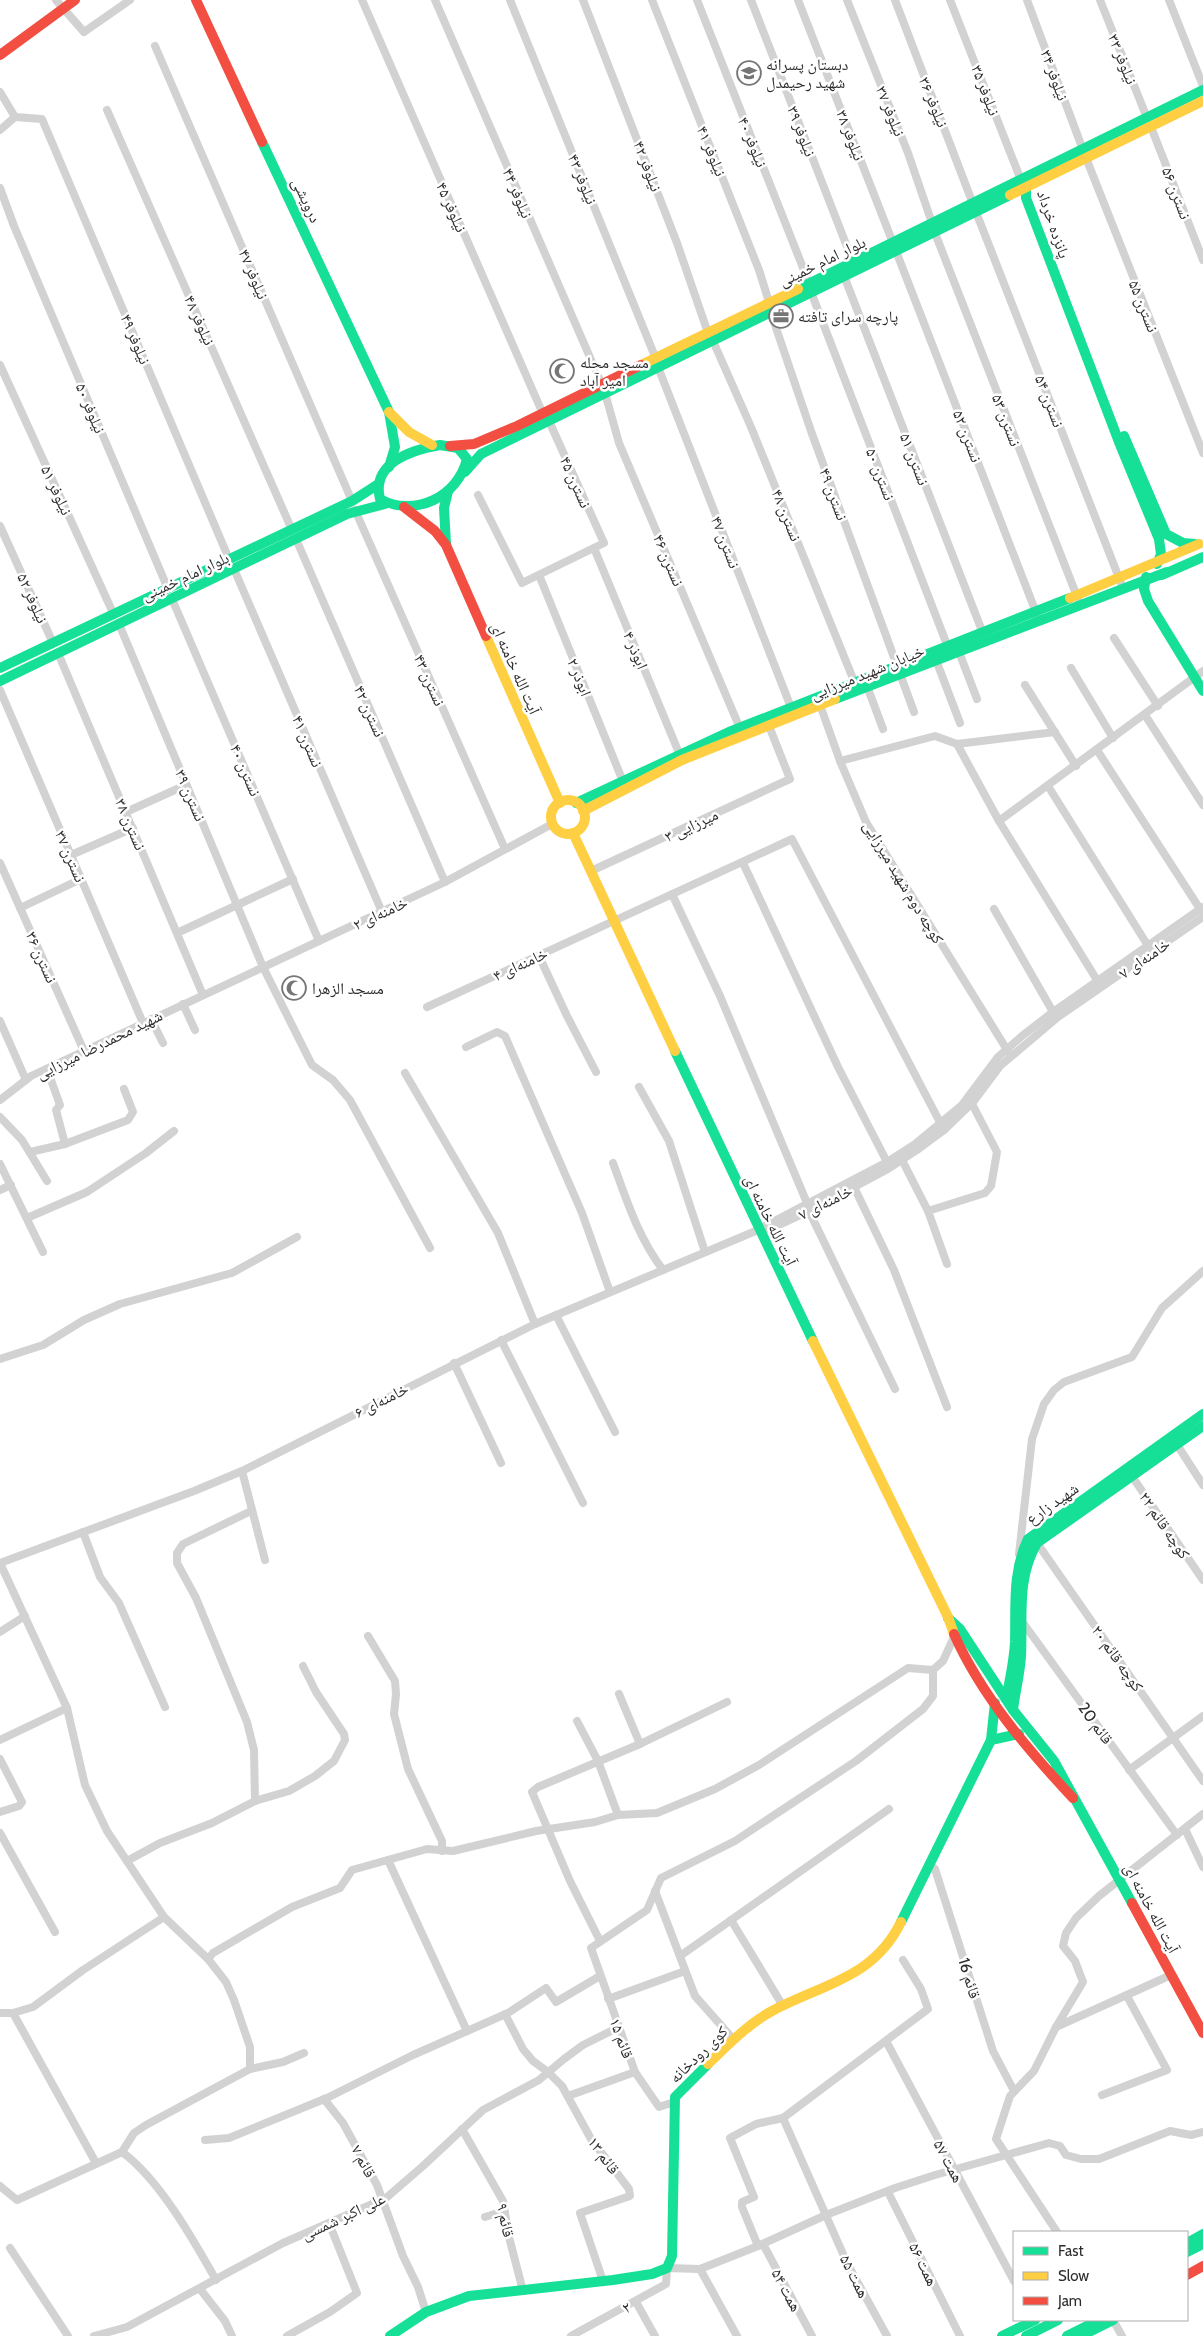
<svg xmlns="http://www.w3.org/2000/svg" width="1203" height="2336" font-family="Cabin,'Noto Naskh Arabic',sans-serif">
<rect width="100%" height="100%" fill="#fff"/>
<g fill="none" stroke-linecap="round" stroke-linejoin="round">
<g stroke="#d2d2d2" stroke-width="8">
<polyline points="56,0 84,32 130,0"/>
<polyline points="362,0 543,414"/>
<polyline points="435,0 602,385"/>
<polyline points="510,0 656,359"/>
<polyline points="583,0 677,243 708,333"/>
<polyline points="652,0 759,270 769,302"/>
<polyline points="697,0 809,283"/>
<polyline points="751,0 853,262"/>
<polyline points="798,0 893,243"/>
<polyline points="847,0 908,153 932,223"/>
<polyline points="895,0 973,204"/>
<polyline points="950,0 1021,180"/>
<polyline points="1027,0 1083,150"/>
<polyline points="1100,0 1147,118"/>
<polyline points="1169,0 1203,86"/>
<polyline points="155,46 352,501"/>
<polyline points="0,92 15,117"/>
<polyline points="107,110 292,530"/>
<polyline points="1151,127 1203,260"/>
<polyline points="0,130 15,117 42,119 229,559"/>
<polyline points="1086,158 1203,453"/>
<polyline points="0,188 14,226 168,589"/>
<polyline points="976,212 1121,583"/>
<polyline points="935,233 1078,599"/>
<polyline points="896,251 1037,615"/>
<polyline points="844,276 984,636"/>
<polyline points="811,292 949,650"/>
<polyline points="771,313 811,431 914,712"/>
<polyline points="713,341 751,427 856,686"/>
<polyline points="0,365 114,615"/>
<polyline points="658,367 792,710"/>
<polyline points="605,393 619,443 739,726"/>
<polyline points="478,495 522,583 604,543 549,421"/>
<polyline points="355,510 505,849"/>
<polyline points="0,526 53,643"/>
<polyline points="296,539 445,882"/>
<polyline points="594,548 679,753"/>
<polyline points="234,569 382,912"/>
<polyline points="539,575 622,779"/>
<polyline points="172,599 319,941"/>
<polyline points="119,624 263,967 312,1065 333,1080 350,1100 430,1248"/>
<polyline points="1114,638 1158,706"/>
<polyline points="959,652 977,699"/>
<polyline points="58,653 203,995"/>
<polyline points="936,660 960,723"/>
<polyline points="1071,668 1113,738"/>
<polyline points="1025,685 1076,766"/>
<polyline points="867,686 883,729"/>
<polyline points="0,690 143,1023"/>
<polyline points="819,702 840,761 866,822 1009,1053"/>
<polyline points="1145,715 1203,805"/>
<polyline points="957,744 999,821"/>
<polyline points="1097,750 1202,912"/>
<polyline points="840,761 935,736 957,744 1055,732"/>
<polyline points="1048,786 1150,949"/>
<polyline points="126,812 186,785"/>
<polyline points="71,855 133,828"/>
<polyline points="0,863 84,1051"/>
<polyline points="743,863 838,1067 887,1162"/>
<polyline points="591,871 790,779 769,726"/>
<polyline points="672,894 720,996 807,1203"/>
<polyline points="20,908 81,879"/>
<polyline points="994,909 1053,1012"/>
<polyline points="177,933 293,879"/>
<polyline points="539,956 567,1016 596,1072"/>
<polyline points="1100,985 999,821 1203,671"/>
<polyline points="183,1004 195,1030"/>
<polyline points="427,1007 792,839 944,1130"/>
<polyline points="151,1019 163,1043"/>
<polyline points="0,1021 26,1080"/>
<polyline points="466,1047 497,1032 505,1036 582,1213 610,1292"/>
<polyline points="47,1069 60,1105 56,1110 65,1144"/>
<polyline points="405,1073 498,1233 535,1324"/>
<polyline points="639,1087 669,1141 705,1252"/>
<polyline points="0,1100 31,1076 445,882 552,824"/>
<polyline points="0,1117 22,1140 47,1181"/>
<polyline points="30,1152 65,1144 128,1120 133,1112 124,1089"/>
<polyline points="902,1160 928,1211 947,1264"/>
<path d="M613 1163C627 1201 638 1237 663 1270"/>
<polyline points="0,1164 43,1252"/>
<polyline points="854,1187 894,1270 947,1407"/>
<polyline points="0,1190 11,1185"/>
<polyline points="809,1211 895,1389"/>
<polyline points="928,1211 985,1193 991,1186 997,1152 970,1100"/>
<polyline points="27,1218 87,1192 146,1153 174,1131"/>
<polyline points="761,1228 887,1162 915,1144 962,1105 998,1057 1022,1036 1053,1012 1203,907"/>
<polyline points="556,1315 615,1432"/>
<polyline points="501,1340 583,1503"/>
<polyline points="0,1359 43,1345 84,1320 120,1304 232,1273 297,1237"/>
<polyline points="454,1363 501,1463"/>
<polyline points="1174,1440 1203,1485"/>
<polyline points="242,1471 265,1560"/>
<polyline points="1129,1472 1203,1580"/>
<polyline points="251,1511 183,1544 177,1553 177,1563 196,1598 247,1722 254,1750 255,1801"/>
<polyline points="83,1532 100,1577 119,1603 165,1707"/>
<polyline points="1035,1540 1203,1781"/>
<polyline points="1019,1554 1032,1439 1044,1404 1054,1390 1064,1382 1132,1357 1162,1308 1203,1271"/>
<polyline points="1021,1620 1177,1835"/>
<polyline points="0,1632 25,1616"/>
<polyline points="368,1636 395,1681 396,1694 394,1714 408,1769 442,1841 442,1851"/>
<polyline points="619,1694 640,1744"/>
<polyline points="577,1721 598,1761 618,1815"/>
<polyline points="0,1740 67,1708"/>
<polyline points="0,1759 22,1802 19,1806 0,1812"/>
<polyline points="1129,1770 1203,1716"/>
<polyline points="1185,1829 1203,1867"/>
<polyline points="0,1833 55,1932"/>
<polyline points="388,1860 467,2031"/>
<polyline points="127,1861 160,1843 212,1823 255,1801 289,1791 315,1776 334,1761 345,1740 344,1734 316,1692 303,1666"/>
<polyline points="929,1864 935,1869 993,2051 1014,2091"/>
<polyline points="655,1891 695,1996 734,2040"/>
<polyline points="731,1920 783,2006"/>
<polyline points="600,1941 570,1881 532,1792 538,1787 640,1744 727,1702"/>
<polyline points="680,1956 889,1809"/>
<polyline points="208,1959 213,1953 292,1907 340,1888 352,1870 427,1849 453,1851 536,1831 595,1822 618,1815 657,1813 715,1789 759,1765 908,1668 933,1670 943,1661 954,1637"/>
<polyline points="608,1999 685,1971"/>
<polyline points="0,2013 13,2013 33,2007 83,1970 164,1917"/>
<polyline points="13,2013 96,2163"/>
<polyline points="505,2014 523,2049 533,2061 548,2072 562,2086 591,2139 629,2189 630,2196 580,2213 603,2281"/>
<polyline points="1056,2027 1171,1975"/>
<polyline points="886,2041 1014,2281"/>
<polyline points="250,2069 250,2047 234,2000 226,1982 208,1959 164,1917 107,1831 85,1785 67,1708 0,1563 194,1491 242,1471 535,1324 758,1230 772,1228 809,1211 888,1169 917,1150 944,1130 973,1102 1000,1066 1058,1017 1203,917"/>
<polyline points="1102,2095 1167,2070 1127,1996"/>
<polyline points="568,2096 635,2072"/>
<polyline points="324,2099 343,2123 377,2185 403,2256 418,2287 426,2312"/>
<polyline points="674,2102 659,2107 635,2072 591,1948 647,1910 661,1878 735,1841 856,1761 923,1709 933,1696 933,1670"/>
<polyline points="462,2129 503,2201 509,2237 523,2291"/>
<polyline points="205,2140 229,2138 327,2098 413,2055 508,2013 546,1988 556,2002 600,1976"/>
<polyline points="122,2152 134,2133 146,2125 250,2069 283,2062 304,2053"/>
<path d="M0 2186 17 2200 122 2152C159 2179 193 2239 216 2280"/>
<polyline points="888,2192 960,2336"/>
<polyline points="485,2217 504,2211"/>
<polyline points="1057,2232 996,2139 1010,2096 1034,2071 1056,2027 1083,1982 1075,1961 1063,1946 1066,1933 1076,1918 1099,1896 1203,1814"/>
<polyline points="763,2244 812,2336"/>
<polyline points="758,2246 742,2207 742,2202 754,2197 730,2138 756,2124 783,2118"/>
<polyline points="10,2248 68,2336"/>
<polyline points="700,2269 737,2336"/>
<polyline points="200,2289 225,2321 232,2336"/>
<polyline points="636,2302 655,2336"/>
<polyline points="1113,2320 1122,2336"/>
<polyline points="94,2336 127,2327 283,2243 386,2198 423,2166 483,2110 539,2080 564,2059 583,2045 619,2027"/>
<polyline points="287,2336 330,2312 357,2293 329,2223"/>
<polyline points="571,2336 666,2284 667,2268 700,2269 758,2246 826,2215 895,2188 935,2175 1049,2143 1060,2146 1066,2155 1081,2159 1099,2159 1170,2131 1191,2135 1203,2132"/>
<polyline points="887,2336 847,2263 783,2118 928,2009 921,1989 903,1960"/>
</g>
<g stroke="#16e098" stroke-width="10">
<polyline points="262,142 389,412 395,447 389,467"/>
<polyline points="1026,187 1026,198 1119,442 1159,539 1161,554 1157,564"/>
<polyline points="798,289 1203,90"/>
<polyline points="1124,436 1166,534 1183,543 1195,544"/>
<path d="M440 445 458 448 467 459C458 497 414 518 380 499 371 463 411 450 440 445Z"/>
<polyline points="465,472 481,454 1010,195"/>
<polyline points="446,544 444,508 448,491"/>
<polyline points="1162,575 1203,557"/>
<polyline points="1146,577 1144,589 1148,601 1203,691"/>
<polyline points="0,668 352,501 377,485"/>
<polyline points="0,681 347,514 385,504"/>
<polyline points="835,699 1167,572"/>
<polyline points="576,803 729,732 1070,598"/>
<polyline points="675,1051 813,1341"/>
<polyline points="948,1618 960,1629 1013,1710 1054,1761 1132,1903"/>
<path d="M1006 1699C1010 1680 1014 1661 1015 1642 1016 1605 1012 1573 1028 1539L1203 1414"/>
<path d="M1013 1710C1015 1692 1020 1674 1021 1656 1023 1617 1016 1579 1037 1543L1203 1426"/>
<polyline points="991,1740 1019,1734"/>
<polyline points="901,1922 991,1740 995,1703"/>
<polyline points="1187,2243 1203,2234"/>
<polyline points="1187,2252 1203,2244"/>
<polyline points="390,2336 426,2312 469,2296 613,2280 652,2274 667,2268 672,2256 675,2097 708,2064"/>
<polyline points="1002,2336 1035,2320"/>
<polyline points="1026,2336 1058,2320"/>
<polyline points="1067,2336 1099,2320"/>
<polyline points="1081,2336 1113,2320"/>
</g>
<g stroke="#ffcf43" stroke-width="10">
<polyline points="1010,195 1203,101"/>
<polyline points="641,365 798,289"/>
<polyline points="389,412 409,432 432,445"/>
<polyline points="1070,598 1199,544"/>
<polyline points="486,636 560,803"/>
<circle cx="568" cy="817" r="17"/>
<polyline points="583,811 682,760 835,699"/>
<polyline points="573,833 675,1051"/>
<polyline points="813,1341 948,1617 954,1634"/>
<path d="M708 2064C728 2045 748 2024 772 2011 822 1984 873 1979 901 1922"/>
</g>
<g stroke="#f24e42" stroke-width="10">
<polyline points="196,0 262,142"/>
<polyline points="0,55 75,0"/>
<polyline points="450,446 474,444 517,426 641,365"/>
<polyline points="404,507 435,531 446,545 486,636"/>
<path d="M954 1634C981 1695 1028 1750 1073 1798"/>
<polyline points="1132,1903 1203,2033"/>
<polyline points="1187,2275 1203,2266"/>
</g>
</g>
<defs>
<g id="school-ring" transform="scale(1.25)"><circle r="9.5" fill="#fff" stroke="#767676" stroke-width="1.5"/><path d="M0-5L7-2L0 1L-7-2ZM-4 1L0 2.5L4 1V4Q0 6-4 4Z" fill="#767676"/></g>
<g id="office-ring" transform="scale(1.25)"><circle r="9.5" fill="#fff" stroke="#767676" stroke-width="1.5"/><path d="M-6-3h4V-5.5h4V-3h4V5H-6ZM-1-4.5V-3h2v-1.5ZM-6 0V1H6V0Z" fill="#767676"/></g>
<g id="mosque-ring" transform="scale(1.25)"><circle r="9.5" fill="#fff" stroke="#767676" stroke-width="1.5"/><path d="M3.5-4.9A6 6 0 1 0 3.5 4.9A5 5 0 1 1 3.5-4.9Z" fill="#767676"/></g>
</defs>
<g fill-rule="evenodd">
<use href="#school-ring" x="749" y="73"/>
<use href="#office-ring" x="781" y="316"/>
<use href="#mosque-ring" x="562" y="371"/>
<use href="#mosque-ring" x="294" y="988"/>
</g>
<g text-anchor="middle" stroke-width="5" stroke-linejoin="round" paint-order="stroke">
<g font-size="16" fill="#2d2d2d" stroke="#fff">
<text transform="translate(1123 59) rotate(68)" y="6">نیلوفر ۳۳</text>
<text transform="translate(1055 75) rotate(70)" y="6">نیلوفر ۳۴</text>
<text transform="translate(986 90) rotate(69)" y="6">نیلوفر ۳۵</text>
<text transform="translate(934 102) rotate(68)" y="6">نیلوفر ۳۶</text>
<text transform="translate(891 111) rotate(68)" y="6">نیلوفر ۳۷</text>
<text transform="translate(802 131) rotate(69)" y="6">نیلوفر ۳۹</text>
<text transform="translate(851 135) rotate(69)" y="6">نیلوفر ۳۸</text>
<text transform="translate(753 142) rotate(68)" y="6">نیلوفر ۴۰</text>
<text transform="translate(712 151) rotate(68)" y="6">نیلوفر ۴۱</text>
<text transform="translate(648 166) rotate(69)" y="6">نیلوفر ۴۲</text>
<text transform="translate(583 179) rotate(68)" y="6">نیلوفر ۴۳</text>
<text transform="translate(518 193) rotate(67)" y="6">نیلوفر ۴۴</text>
<text transform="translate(1177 193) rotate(69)" y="6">نسترن ۵۶</text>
<text transform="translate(307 200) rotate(65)" y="6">درویشی</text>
<text transform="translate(452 207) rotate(66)" y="6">نیلوفر ۴۵</text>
<text transform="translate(1054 224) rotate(71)" y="6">پانزده خرداد</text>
<text transform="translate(822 261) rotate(-26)" y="6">بلوار امام خمینی</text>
<text transform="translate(254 274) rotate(67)" y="6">نیلوفر ۴۷</text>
<text transform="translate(1144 306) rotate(68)" y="6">نسترن ۵۵</text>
<text transform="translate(200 320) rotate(66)" y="6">نیلوفر ۴۸</text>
<text transform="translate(136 339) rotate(67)" y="6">نیلوفر ۴۹</text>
<text transform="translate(1050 401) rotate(69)" y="6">نسترن ۵۴</text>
<text transform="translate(91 408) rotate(67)" y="6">نیلوفر ۵۰</text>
<text transform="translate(1007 420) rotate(69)" y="6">نسترن ۵۳</text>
<text transform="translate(968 436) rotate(69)" y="6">نسترن ۵۲</text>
<text transform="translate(915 459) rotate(69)" y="6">نسترن ۵۱</text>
<text transform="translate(881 474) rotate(69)" y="6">نسترن ۵۰</text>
<text transform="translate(576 482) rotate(66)" y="6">نسترن ۴۵</text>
<text transform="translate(57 490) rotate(65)" y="6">نیلوفر ۵۱</text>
<text transform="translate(834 494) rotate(70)" y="6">نسترن ۴۹</text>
<text transform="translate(787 515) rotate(68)" y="6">نسترن ۴۸</text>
<text transform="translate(726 542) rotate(69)" y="6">نسترن ۴۷</text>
<text transform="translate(669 560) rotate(67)" y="6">نسترن ۴۶</text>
<text transform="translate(185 576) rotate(-25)" y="6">بلوار امام خمینی</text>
<text transform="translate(33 598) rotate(66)" y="6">نیلوفر ۵۲</text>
<text transform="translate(636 650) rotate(67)" y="6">ابوذر ۴</text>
<text transform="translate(516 668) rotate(66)" y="6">آیت الله خامنه ای</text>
<text transform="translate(867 672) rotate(-22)" y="6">خیابان شهید میرزایی</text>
<text transform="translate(580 677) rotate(68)" y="6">ابوذر ۲</text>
<text transform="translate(430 680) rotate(66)" y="6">نسترن ۴۳</text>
<text transform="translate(370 711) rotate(66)" y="6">نسترن ۴۲</text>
<text transform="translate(308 741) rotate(67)" y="6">نسترن ۴۱</text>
<text transform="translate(246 770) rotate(67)" y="6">نسترن ۴۰</text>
<text transform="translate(191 795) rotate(67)" y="6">نسترن ۳۹</text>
<text transform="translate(131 824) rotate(67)" y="6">نسترن ۳۸</text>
<text transform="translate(691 825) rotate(-25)" y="6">میرزایی ۳</text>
<text transform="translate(71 856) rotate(67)" y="6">نسترن ۳۷</text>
<text transform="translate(904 882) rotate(59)" y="6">کوچه دوم شهید میرزایی</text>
<text transform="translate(380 913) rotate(-25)" y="6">خامنه‌ای ۲</text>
<text transform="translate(42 957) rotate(66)" y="6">نسترن ۳۶</text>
<text transform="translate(1144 958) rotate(-35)" y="6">خامنه‌ای ۷</text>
<text transform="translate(520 964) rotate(-25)" y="6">خامنه‌ای ۴</text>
<text transform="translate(99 1044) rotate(-26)" y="6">شهید محمدرضا میرزایی</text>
<text transform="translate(825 1202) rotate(-27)" y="6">خامنه‌ای ۷</text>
<text transform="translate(771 1220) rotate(64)" y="6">آیت الله خامنه ای</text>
<text transform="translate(381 1400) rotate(-27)" y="6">خامنه‌ای ۶</text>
<text transform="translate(1052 1503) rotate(-35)" y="6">شهید زارع</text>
<text transform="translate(1165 1525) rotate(56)" y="6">کوچه قائم ۲۲</text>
<text transform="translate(1118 1658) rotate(55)" y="6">کوچه قائم ۲۰</text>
<text transform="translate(1096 1723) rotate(54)" y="6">قائم 20</text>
<text transform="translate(1152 1908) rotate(62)" y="6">آیت الله خامنه ای</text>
<text transform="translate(970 1978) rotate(73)" y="6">قائم 16</text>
<text transform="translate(622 2038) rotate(70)" y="6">قائم ۱۵</text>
<text transform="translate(698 2054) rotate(-44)" y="6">کوی رودخانه</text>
<text transform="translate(604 2155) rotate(54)" y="6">قائم ۱۳</text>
<text transform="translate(364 2161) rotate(62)" y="6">قائم ۷</text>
<text transform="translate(949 2161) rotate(62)" y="6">همت ۵۷</text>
<text transform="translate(343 2216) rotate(-25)" y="6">علی اکبر شمسی</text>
<text transform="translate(506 2220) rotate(78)" y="6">قائم ۹</text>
<text transform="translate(924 2264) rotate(64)" y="6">همت ۵۶</text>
<text transform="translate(855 2276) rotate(63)" y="6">همت ۵۵</text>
<text transform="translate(787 2290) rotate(62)" y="6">همت ۵۴</text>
<text transform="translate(626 2307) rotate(-28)" y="6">۲</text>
</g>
<g font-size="16" fill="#2d2d2d" stroke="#fff" text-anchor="start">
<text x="766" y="70">دبستان پسرانه<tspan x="766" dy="18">شهید رحیمدل</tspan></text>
<text x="798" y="322">پارچه سرای تافته</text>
<text x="580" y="368">مسجد محله<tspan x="580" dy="18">امیر آباد</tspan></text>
<text x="312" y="994">مسجد الزهرا</text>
</g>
</g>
<rect x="1013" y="2231" width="175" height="90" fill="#ffffff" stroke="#ababab"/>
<rect x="1023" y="2247" width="25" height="8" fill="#16e098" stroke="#ababab"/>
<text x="1058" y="2256" font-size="15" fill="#2d2d2d">Fast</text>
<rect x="1023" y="2272" width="25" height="8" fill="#ffcf43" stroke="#ababab"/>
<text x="1058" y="2281" font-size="15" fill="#2d2d2d">Slow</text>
<rect x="1023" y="2297" width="25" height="8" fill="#f24e42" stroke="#ababab"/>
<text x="1058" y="2306" font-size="15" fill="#2d2d2d">Jam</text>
</svg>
